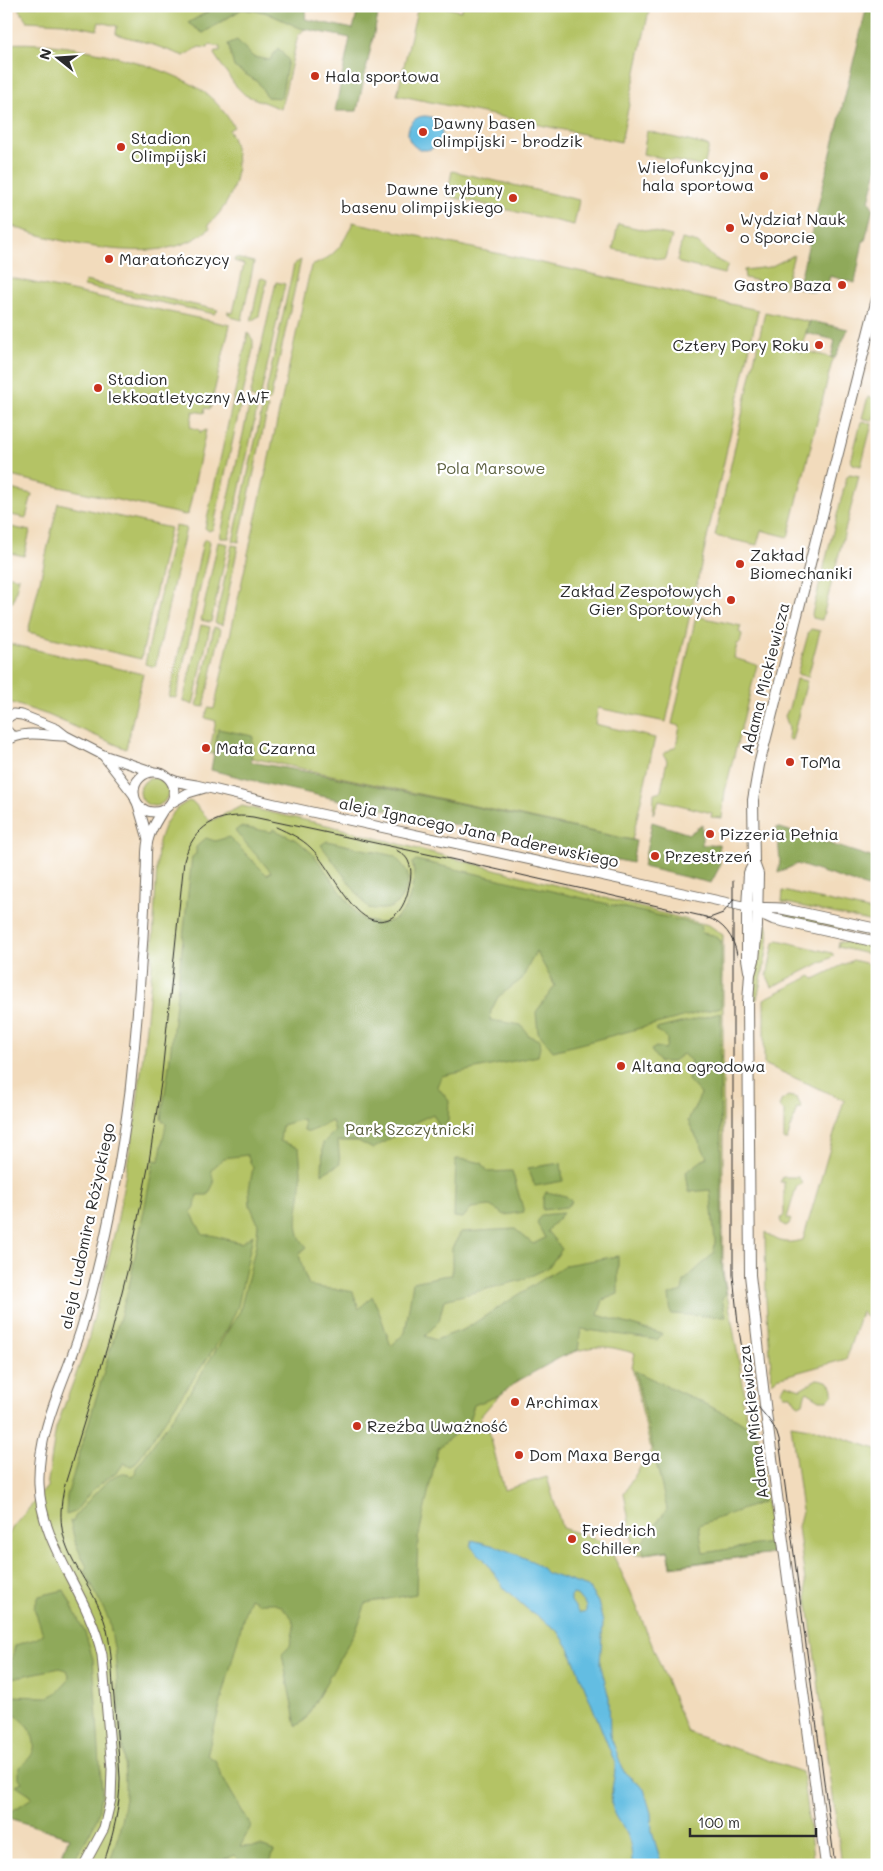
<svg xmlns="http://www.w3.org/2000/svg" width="883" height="1871" font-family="Mali,sans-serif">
<rect width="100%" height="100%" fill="#fff"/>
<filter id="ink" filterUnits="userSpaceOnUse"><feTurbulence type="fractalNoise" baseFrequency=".02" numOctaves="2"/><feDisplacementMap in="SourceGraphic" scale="10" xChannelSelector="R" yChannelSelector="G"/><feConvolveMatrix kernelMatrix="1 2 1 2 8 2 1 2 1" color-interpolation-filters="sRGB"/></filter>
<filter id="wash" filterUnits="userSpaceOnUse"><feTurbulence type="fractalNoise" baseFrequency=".0096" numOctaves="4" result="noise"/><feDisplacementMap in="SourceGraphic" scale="20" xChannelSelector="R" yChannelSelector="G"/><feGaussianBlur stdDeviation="1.12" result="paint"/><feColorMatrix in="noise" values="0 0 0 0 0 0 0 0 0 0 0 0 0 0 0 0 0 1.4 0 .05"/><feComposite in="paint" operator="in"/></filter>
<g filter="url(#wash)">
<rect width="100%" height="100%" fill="#f2dbbc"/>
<g fill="#b4c365" stroke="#707748">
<polygon points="17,6 213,6 214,8 189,23 203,33 242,9 265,12 305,29 298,35 281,109 245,95 235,85 214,54 215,51 220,51 220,47 209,45 208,48 199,47 184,56 148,43 116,34 117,26 99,22 97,30 63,23 27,21"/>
<polygon points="418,6 439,6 461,11 463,6 650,6 621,142 397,95"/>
<path d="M6 44C56 39 156 61 198 88 214 98 225 112 234 127L229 130C245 164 236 200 208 225L210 228C200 237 186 244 173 247 126 258 51 241 6 224Z"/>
<polygon points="647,131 709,146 704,167 643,154"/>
<polygon points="452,171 579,200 574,225 447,196"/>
<path d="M353 222 758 310 666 722 598 708 595 724 655 738 632 840 243 756 236 759 209 753 216 721 205 718 208 708 214 709 311 266C335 257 343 245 353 222Z"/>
<polygon points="618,224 672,236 666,258 663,260 613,249"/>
<polygon points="682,239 698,243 714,258 728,265 724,274 679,263 677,261"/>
<polygon points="794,255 785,287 745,278 744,270 770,267"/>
<polygon points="235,258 254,262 242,320 231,317 227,312 233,313 244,264 234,261"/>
<polygon points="301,260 270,401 264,401 294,264"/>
<polygon points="6,277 230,325 210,409 205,408 204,413 193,411 190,427 200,430 200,433 206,430 188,514 185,515 6,475"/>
<polygon points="262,278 267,280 259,316 251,321 260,279"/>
<polygon points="85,281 218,310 215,314 84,286"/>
<polygon points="276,282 285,284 260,399 258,400 250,397"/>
<polygon points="765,312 809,322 800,353 802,350 833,358 788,537 761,530 757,545 715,536"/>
<polygon points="248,333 253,340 253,349 213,529 209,531 205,528"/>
<polygon points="868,397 877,399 873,421 862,418"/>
<polygon points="250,402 258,405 229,538 220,538"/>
<polygon points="263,405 268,407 239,542 233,541"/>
<polygon points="863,421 872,424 861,466 853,464 851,461 861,422"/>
<polygon points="850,474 859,476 822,620 813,618 812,614 847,476"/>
<polygon points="6,488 32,494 26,518 6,514"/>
<polygon points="58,503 170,528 141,659 28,632"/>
<polygon points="6,526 30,531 24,556 6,552"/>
<polygon points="175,526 186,528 155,667 145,664"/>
<polygon points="205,539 209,540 210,543 176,698 169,697 203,541"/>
<polygon points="218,542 228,544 211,622 209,622 201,620"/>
<polygon points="232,545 238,546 222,625 215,623"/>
<polygon points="6,575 19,578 13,602 6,601"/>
<polygon points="696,616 741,626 739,632 742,634 740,643 737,644 734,658 757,665 725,791 722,818 711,817 712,813 659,800 653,814 654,793 661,791 667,760 663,754 676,746 680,726 672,724"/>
<polygon points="201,625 210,627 193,705 183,701"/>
<polygon points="214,627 221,629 204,707 197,706"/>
<polygon points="811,629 820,631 808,677 797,674 809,631"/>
<polygon points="6,643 143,674 126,749 48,715 6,701"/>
<polygon points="796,679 807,681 792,740 788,739 789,728 785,716 789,708"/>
<circle cx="154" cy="792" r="14"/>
<path d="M189 801 194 803 210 821 242 806 331 826 696 922 709 925 723 935V1272L745 1395 742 1399 747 1418 757 1426 773 1553 671 1567 668 1551 635 1555 624 1493 651 1450 632 1367 635 1353C624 1351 611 1346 600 1347 571 1347 522 1375 500 1395 492 1402 486 1410 479 1418L488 1427 504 1490 547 1477 562 1528 601 1541 613 1555 630 1590 687 1732 802 1772 814 1865H58L69 1837 6 1817V1539L13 1527 47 1487 56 1428 87 1345 117 1223 135 1120 143 1055 151 978 158 846C162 827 170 810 189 801Z"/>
<polygon points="783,891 877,912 877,923 782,902"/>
<polygon points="784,913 877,933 877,937 783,916"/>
<path d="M766 923C774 933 760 984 757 999L752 1002 761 927Z"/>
<polygon points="778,940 832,953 834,956 772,987 767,976 774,943"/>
<polygon points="839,942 855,942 877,946 877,956 838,947"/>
<path d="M853 960 877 966V1324L861 1312 846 1359 777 1378 772 1382 766 1300 765 1232C780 1243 785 1244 803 1240L844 1100 764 1064V999L811 976 814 979Z"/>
<polygon points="788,1096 797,1098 801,1106 800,1109 797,1108 787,1140 784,1140 784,1111 779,1107 781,1101"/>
<polygon points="783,1177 798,1177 802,1182 796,1188 787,1218 791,1220 789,1224 786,1226 782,1224 780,1220 784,1215 784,1182 780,1182"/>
<path d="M817 1379C826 1380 834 1382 833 1394L828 1400H820L807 1392 805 1395 803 1403 799 1405 796 1403 791 1395H784L781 1390 786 1384 800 1389Z"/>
<polygon points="791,1425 815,1429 877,1449 877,1865 842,1865 798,1527 802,1511"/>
</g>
<g fill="#8fa95a" stroke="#5d6a42">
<polygon points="213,6 307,6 305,19 353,29 359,6 380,6 357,111 335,111 350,38 300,28 265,12 242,9 203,33 188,23 214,8"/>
<polygon points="867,6 877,6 877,169 869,201 873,208 865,241 863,241 855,283 830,276 826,290 816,287 815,292 798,288"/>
<polygon points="237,40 253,57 270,60 278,48 288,60 281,98 267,97 258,82 234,67 228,44"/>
<polygon points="810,321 848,329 835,358 831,357 835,340 806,333"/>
<polygon points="218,729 253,736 251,762 320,774 636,841 632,863 275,786 211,770"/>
<polygon points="652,822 689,834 702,825 702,845 719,844 720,866 711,883 643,867"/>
<path d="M240 827 272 832 273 829 298 841 314 855 359 917C388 932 407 917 412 887 414 879 415 871 412 863L416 860 700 925 702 933 713 935 721 941V1007L553 1051 538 1032 536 1012 555 986 536 951 522 979 498 997 491 1011 490 1020 521 1025 529 1036 539 1040 540 1047 538 1056 442 1076 437 1086 449 1101 448 1122 440 1128 433 1114 418 1121 373 1149 358 1141H338L340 1164 322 1174 323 1143 335 1131 332 1121 309 1132 304 1130 303 1119 282 1125 280 1141 299 1148C300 1161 302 1175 301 1187 300 1208 290 1231 307 1247L299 1254 304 1273 309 1285C324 1290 338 1288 353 1292L359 1309 372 1296 378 1309 391 1346 405 1333 413 1282 442 1276 452 1275V1248L461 1232 515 1229 533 1244 545 1238 537 1223 541 1215 563 1213 547 1231 562 1249 548 1268 522 1280 444 1300 439 1321 425 1336 435 1340 465 1329 565 1265 618 1256V1294L603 1300 598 1315 662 1334 657 1340 581 1329 578 1350 563 1356 516 1382 500 1395 474 1405 468 1423 438 1448 418 1539 416 1594 366 1603 357 1628 305 1720 296 1726 282 1654 290 1646 294 1628 292 1618 281 1606 272 1603H259L250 1598 245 1612 207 1755 215 1760 221 1775 251 1826 240 1847 261 1846 274 1851 269 1865H244L234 1855C207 1871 142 1865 109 1865L119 1833 125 1798V1776L115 1653 109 1620 84 1570 87 1567 76 1545 70 1521 73 1522 75 1517C83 1507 111 1471 125 1473 128 1473 129 1475 131 1477L135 1475 136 1468 183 1403 240 1311 256 1245 258 1224 250 1205 249 1189 253 1168 247 1155 224 1158 211 1170 214 1183 208 1195H197L195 1207 191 1212 203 1235H211L241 1243 253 1235 238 1306 228 1328 135 1464 131 1466 124 1463 119 1470 92 1490 75 1512 66 1515 67 1496 129 1287 154 1160 159 1161 166 1124 161 1119 169 1066 192 857 196 854V847L206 838 215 841 229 837 267 875 271 872 235 831Z"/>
<polygon points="777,827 877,859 877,890 797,864 778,873 780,861"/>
<path d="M327 841 394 856C399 861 404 866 407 872 409 878 408 883 406 888 398 909 389 911 368 908L321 845Z"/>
<polygon points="721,1013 720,1081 722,1272 726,1293 722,1298 726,1317 671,1314 669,1295 682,1291 684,1281 714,1253 715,1241 710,1190 689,1192 686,1172 707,1157 688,1121 701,1094 688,1080 691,1061 683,1054 672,1062 659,1062 651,1050 656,1047 665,1049 667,1045 667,1038 658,1032 656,1029"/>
<polygon points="456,1159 468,1160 482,1163 488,1172 512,1171 524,1212 505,1215 490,1206 471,1208 463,1218 454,1217"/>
<polygon points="561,1163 563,1181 535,1186 528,1168"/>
<polygon points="546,1192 566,1196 572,1202 566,1207 543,1210 543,1199"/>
<polygon points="635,1371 737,1419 755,1431 763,1502 699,1525 703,1553 769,1543 772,1553 672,1566 668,1550 644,1554 641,1544 667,1509"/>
<path d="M64 1590 85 1633 93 1659 102 1794C98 1802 100 1810 97 1818 90 1834 80 1850 71 1865H58L69 1837 6 1817V1815L32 1798 31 1795 16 1785 22 1782 19 1778V1767C25 1763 32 1757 34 1749 36 1736 25 1718 12 1714L9 1716 7 1714 6 1696 49 1697 58 1692 68 1681 69 1675 67 1670 60 1668 7 1679 15 1646C25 1640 35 1642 43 1634L34 1608 39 1596Z"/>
</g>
<g fill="#64bde2" stroke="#487486" fill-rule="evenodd">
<circle cx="425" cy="133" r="17"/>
<path d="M472 1540 499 1547 534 1562 547 1573 588 1587 598 1602 603 1623 600 1663 609 1698 610 1735 624 1772 644 1789 651 1813 652 1832 662 1865H632C632 1855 631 1843 627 1834 622 1824 615 1817 612 1806 609 1792 616 1777 615 1763L569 1648 558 1631 526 1608 505 1589 484 1559 471 1547ZM573 1594 577 1595 586 1606V1611L584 1613H579L571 1601V1597Z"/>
</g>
</g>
<g filter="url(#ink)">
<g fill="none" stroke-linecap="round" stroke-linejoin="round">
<g stroke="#71695e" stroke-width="11">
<g id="tertiary">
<polyline points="6,719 13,714 22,715 57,729 66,736 103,755 151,771"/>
<polyline points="6,730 11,735 15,736"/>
<path d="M6 741C26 729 44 736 65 736"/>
<polyline points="103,755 134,795"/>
<circle cx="154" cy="792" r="20"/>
<polyline points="170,779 178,782 196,785 275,804 747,907"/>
<polyline points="171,803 188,793 205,788"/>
<polyline points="138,805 148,839"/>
<path d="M84 1865 104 1828 111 1799 112 1769 102 1655C89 1593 41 1548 39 1484 37 1427 68 1376 83 1323 105 1248 120 1169 130 1091 135 1045 139 997 142 951 144 925 145 898 146 872 147 861 145 847 149 837 152 827 158 819 163 810"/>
</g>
</g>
<g stroke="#71695e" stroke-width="12">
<g id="secondary">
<path d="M747 907C760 909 771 907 784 909L877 929"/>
<polyline points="758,909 762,914 773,919 877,942"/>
<polyline points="749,971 747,959 747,907 749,873 754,863"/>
<polyline points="826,1865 766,1413 750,1275 748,1002 750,974 754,960 757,926 758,874 754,863 753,800 759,765 877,299"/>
</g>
</g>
<use href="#tertiary" stroke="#fff" stroke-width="9"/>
<use href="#secondary" stroke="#fff" stroke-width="10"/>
<g stroke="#2b2b2b" stroke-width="1">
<path d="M276 827C289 833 301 838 311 848 329 865 350 915 373 920 396 925 406 904 409 886 411 878 412 870 409 863 407 857 402 853 396 850"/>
<path d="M733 881V1275L738 1324 749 1392C756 1410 775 1420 779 1440L835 1865"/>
<polyline points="707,919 723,913 734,899"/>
<path d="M103 1865C113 1836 120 1809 120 1778 118 1747 116 1717 113 1687 112 1668 111 1648 107 1630 91 1570 46 1553 66 1481L112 1331 129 1264 148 1168 161 1083 184 861C193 826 218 812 253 817L455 860 706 917C724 923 734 937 737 955"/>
</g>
</g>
</g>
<g fill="#c8321e" stroke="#fff" stroke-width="2">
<circle cx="315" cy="76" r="5"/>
<circle cx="423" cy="132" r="5"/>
<circle cx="121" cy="147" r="5"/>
<circle cx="764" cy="176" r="5"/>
<circle cx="513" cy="198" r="5"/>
<circle cx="730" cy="228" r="5"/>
<circle cx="109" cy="259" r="5"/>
<circle cx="842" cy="285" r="5"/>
<circle cx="819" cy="345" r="5"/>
<circle cx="98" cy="388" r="5"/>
<circle cx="740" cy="564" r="5"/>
<circle cx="731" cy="600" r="5"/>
<circle cx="206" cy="748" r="5"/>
<circle cx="790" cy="762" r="5"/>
<circle cx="710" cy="834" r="5"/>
<circle cx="655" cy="856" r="5"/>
<circle cx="621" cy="1066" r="5"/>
<circle cx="515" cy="1402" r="5"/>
<circle cx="357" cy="1426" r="5"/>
<circle cx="519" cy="1455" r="5"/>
<circle cx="572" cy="1539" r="5"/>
</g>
<g text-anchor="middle" stroke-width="4.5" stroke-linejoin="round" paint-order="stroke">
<g font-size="16" fill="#2b2b2b" stroke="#fff" text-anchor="start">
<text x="325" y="82">Hala sportowa</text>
<text x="433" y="129">Dawny basen<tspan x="433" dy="18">olimpijski - brodzik</tspan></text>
<text x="131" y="144">Stadion<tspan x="131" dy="18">Olimpijski</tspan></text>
<text x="754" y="173" text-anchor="end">Wielofunkcyjna<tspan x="754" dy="18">hala sportowa</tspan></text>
<text x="503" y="195" text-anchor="end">Dawne trybuny<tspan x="503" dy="18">basenu olimpijskiego</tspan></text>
<text x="740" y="225">Wydział Nauk<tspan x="740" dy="18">o Sporcie</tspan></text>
<text x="119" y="265">Maratończycy</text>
<text x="832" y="291" text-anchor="end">Gastro Baza</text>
<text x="809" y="351" text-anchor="end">Cztery Pory Roku</text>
<text x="108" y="385">Stadion<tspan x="108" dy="18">lekkoatletyczny AWF</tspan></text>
<text x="750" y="561">Zakład<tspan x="750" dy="18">Biomechaniki</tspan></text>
<text x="721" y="597" text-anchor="end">Zakład Zespołowych<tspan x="721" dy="18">Gier Sportowych</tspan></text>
<text x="216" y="754">Mała Czarna</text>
<text x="800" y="768">ToMa</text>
<text x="720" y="840">Pizzeria Pełnia</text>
<text x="665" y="862">Przestrzeń</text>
<text x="631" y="1072">Altana ogrodowa</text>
<text x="525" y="1408">Archimax</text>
<text x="367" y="1432">Rzeźba Uważność</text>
<text x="529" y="1461">Dom Maxa Berga</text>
<text x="582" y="1536">Friedrich<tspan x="582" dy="18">Schiller</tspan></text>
</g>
<g font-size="16" fill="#5b603f" stroke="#fff">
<text x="491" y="474">Pola Marsowe</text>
<text x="410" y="1135">Park Szczytnicki</text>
</g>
<g font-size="16" fill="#2b2b2b" stroke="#fff">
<text transform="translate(765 678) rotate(-76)" y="6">Adama Mickiewicza</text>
<text transform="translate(479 832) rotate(12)" y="6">aleja Ignacego Jana Paderewskiego</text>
<text transform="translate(87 1226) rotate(-78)" y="6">aleja Ludomira Różyckiego</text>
<text transform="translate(753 1422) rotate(-97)" y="6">Adama Mickiewicza</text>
</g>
</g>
<rect width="883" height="1871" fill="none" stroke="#fff" stroke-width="25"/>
<g transform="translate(58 58) rotate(287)" stroke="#ffffff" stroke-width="4" paint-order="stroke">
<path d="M0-4L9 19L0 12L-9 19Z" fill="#2b2b2b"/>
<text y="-8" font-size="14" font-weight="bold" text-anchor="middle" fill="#2b2b2b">N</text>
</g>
<path d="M690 1828v8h126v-8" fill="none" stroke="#2b2b2b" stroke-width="2.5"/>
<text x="698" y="1828" font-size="15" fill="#2b2b2b" stroke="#ffffff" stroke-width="4" paint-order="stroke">100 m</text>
</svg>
